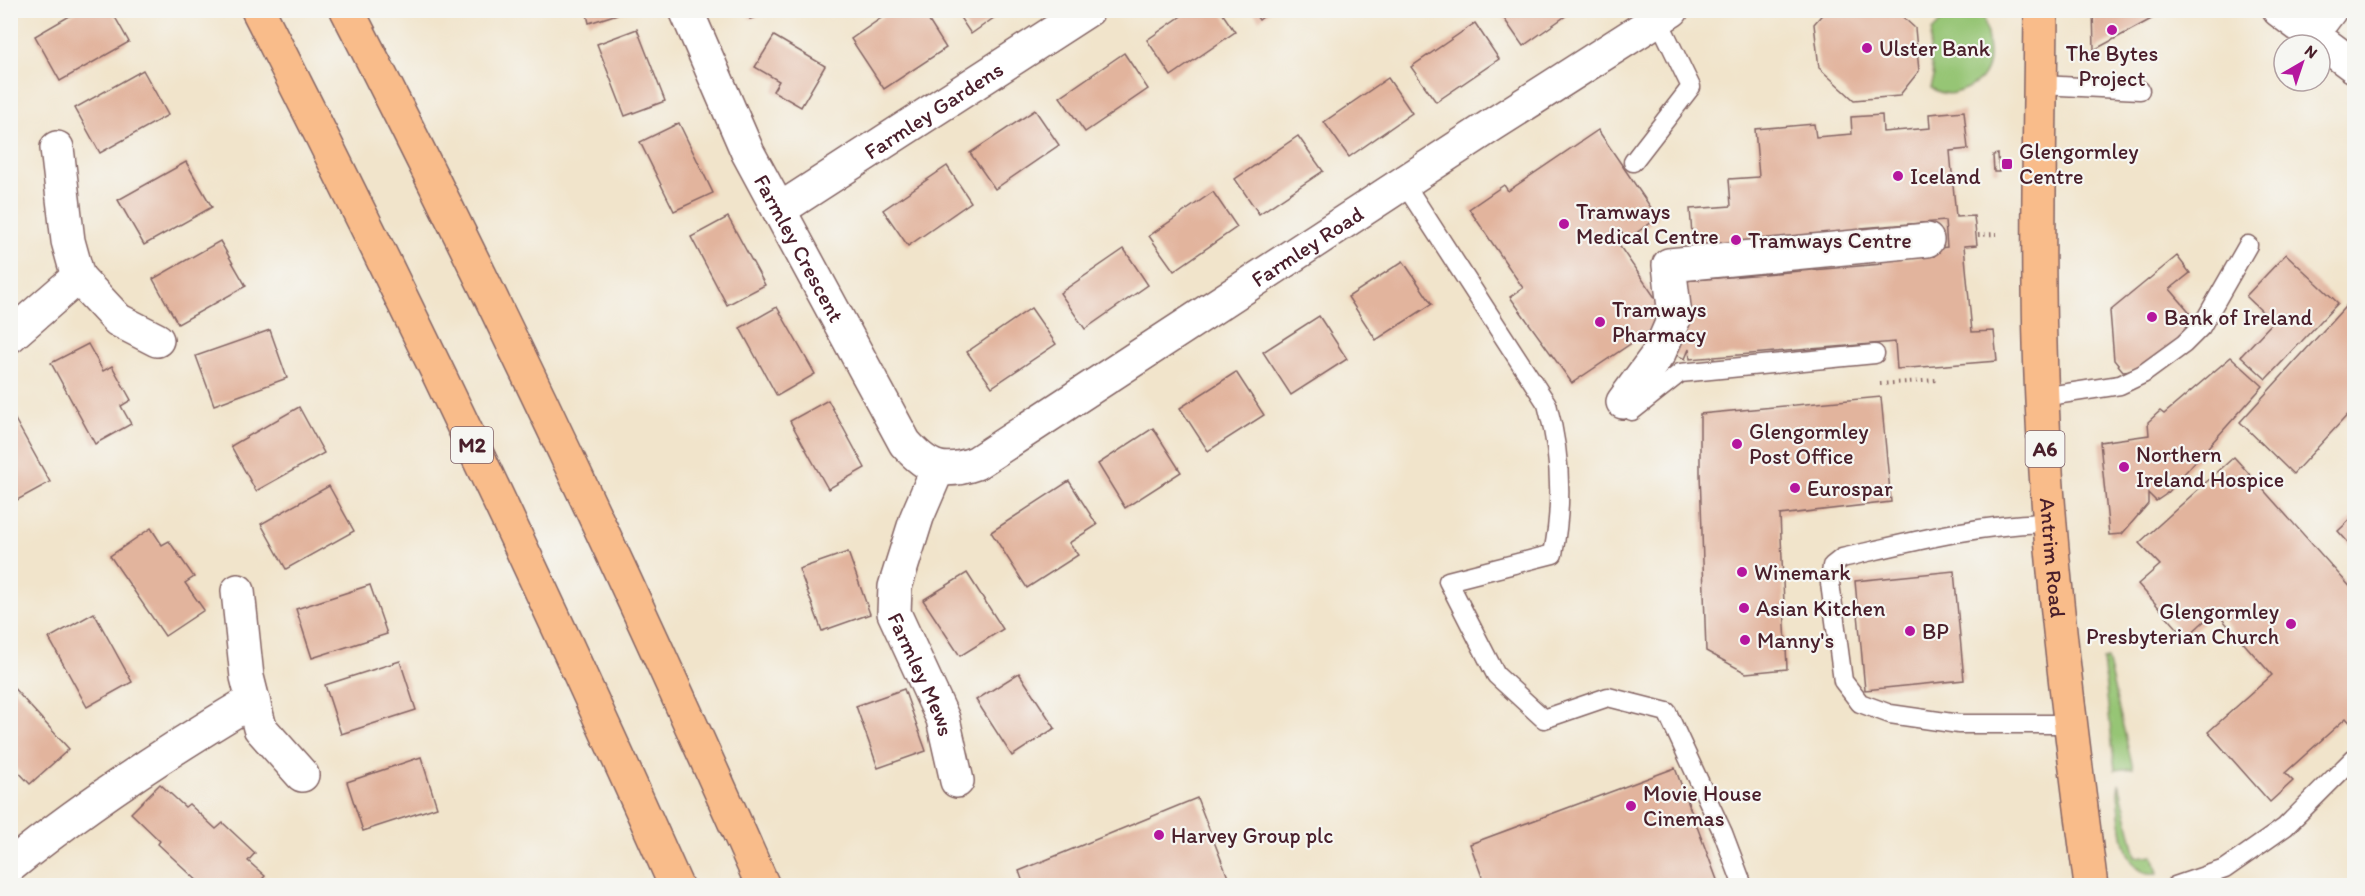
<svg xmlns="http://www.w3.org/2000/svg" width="2365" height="896" font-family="Itim,sans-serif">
<rect width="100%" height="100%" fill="#f6f6f2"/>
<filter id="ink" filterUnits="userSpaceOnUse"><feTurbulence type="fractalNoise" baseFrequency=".0167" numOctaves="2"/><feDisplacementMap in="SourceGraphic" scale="12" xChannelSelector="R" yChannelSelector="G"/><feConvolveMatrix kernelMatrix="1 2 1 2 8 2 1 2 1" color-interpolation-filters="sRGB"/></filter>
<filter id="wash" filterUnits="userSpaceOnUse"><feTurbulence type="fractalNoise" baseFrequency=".008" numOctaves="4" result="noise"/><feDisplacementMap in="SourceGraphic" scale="24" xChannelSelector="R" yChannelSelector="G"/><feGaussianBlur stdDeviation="1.35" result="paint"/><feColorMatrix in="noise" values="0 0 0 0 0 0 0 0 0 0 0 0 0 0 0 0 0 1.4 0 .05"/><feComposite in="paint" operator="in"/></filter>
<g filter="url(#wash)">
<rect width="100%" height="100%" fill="#f1e4cb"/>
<g fill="#96c575" stroke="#707250" stroke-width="1.5">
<path d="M1945 11H1983C1987 40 2001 74 1966 89 1952 95 1945 96 1931 88L1934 77 1929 56 1932 31 1948 14Z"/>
<polygon points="2107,659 2133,768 2115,770 2103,660"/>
<path d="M2119 783 2136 857 2153 855 2158 873C2120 879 2121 817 2118 792Z"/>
</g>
<g id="blocks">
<g fill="#e2b49d">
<polygon points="80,10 111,10 129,42 60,81 35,36"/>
<polygon points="586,10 627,10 627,11 589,23"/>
<polygon points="747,10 774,10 775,11 750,19"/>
<polygon points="893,10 922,10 946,48 884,89 851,39"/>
<polygon points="955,10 1005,10 971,34"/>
<polygon points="1190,10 1220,10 1235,32 1171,76 1147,40"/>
<polygon points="1252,10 1272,10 1259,20"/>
<polygon points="1498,10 1574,10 1523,46"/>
<polygon points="1826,10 1895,10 1915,28 1919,71 1899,96 1854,100 1819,68 1814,24"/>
<polygon points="2093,10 2168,10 2094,50"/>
<polygon points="1475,23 1499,59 1436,102 1411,67"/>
<polygon points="637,29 665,101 625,116 597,44"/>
<polygon points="774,36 825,66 801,107 773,91 779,81 755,67"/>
<polygon points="1124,53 1148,89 1085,132 1060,97"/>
<polygon points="143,70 168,115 100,153 75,108"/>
<polygon points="1388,78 1412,113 1349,157 1324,122"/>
<polygon points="1035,110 1059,145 995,189 970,153"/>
<polygon points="1964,111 1968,149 1950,151 1956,217 1974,216 1977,245 1964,246 1972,332 1994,331 1997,361 1897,369 1895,342 1690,359 1689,349 1685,359 1657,346 1683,281 1882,264 1881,261 1934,256 1933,249 1947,247 1945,221 1861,228 1862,234 1693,247 1690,209 1731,206 1729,179 1759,177 1755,129 1814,124 1816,137 1852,134 1851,117 1882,115 1883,132 1930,128 1929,114"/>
<polygon points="679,123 713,193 674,211 640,142"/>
<polygon points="1598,130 1658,218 1627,239 1620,230 1612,235 1669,318 1572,383 1510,297 1523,288 1469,209 1504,185 1508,191"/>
<polygon points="1298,136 1323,171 1259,214 1235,179"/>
<polygon points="1998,154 1999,172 1994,172 1993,155"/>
<polygon points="186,162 212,207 144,245 118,200"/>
<polygon points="947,166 971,202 908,246 883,210"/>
<polygon points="1213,192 1237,227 1174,271 1149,236"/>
<polygon points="728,217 765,285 727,305 691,237"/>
<polygon points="220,241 246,286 178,324 153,279"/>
<polygon points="1124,249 1148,285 1085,329 1060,293"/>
<polygon points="2286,254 2338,303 2266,379 2241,356 2273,322 2246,296"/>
<polygon points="2177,256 2190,273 2170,289 2199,323 2144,369 2123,371 2114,360 2110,311"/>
<polygon points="1403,261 1432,304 1376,340 1348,297"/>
<polygon points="2354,297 2354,408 2293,474 2240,422"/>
<polygon points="777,307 815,374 777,396 740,328"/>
<polygon points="1031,308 1056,344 992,387 967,352"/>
<polygon points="1319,316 1347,359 1291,395 1263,352"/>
<polygon points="270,330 287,378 214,405 196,356"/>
<polygon points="88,344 103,371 112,366 131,400 121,406 131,424 95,444 51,363"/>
<polygon points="2231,357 2263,386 2165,495 2156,501 2148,493 2148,504 2122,534 2109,535 2100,442 2149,435 2148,422 2160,411 2164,414"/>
<polygon points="1236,372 1264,415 1208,451 1180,408"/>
<polygon points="1881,397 1891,502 1780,515 1787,669 1746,673 1706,651 1700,473 1700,414"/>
<polygon points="828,400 865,468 828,489 790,421"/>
<polygon points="299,407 324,453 256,491 231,446"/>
<polygon points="12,414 50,482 10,504 10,415"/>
<polygon points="1153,428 1181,472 1125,508 1098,464"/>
<polygon points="2234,457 2354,591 2354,727 2346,718 2285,773 2293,781 2270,802 2208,732 2272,675 2215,611 2186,638 2138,584 2160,565 2139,543"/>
<polygon points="1069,481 1097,525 1069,543 1078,555 1027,588 991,532"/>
<polygon points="329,486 354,531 286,569 261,524"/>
<polygon points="2354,516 2354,549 2338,531"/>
<polygon points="151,528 162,545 169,541 194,577 185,583 204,610 165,636 110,556"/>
<polygon points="848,552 870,614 822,631 799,569"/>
<polygon points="1954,571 1964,680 1865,690 1855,581"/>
<polygon points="967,573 1003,629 960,656 923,600"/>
<polygon points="370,585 387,634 312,658 296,609"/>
<polygon points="94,613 132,682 87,707 49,638"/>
<polygon points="400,661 416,710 341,734 325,685"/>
<polygon points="1019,673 1055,728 1012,756 976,700"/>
<polygon points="10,684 69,749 30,784 10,763"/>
<polygon points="904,689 926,751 878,768 856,706"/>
<polygon points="421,757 437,807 363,831 347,782"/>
<polygon points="1675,768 1719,885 1485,885 1470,844"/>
<polygon points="160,784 185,807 189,804 216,829 223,823 255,853 248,861 265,876 257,885 202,885 158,844 160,841 131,813"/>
<polygon points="1197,798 1231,885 1024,885 1019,871"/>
</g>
</g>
</g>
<g filter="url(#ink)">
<use href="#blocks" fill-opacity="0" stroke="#846463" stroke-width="1.5"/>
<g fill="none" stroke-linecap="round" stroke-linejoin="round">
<g stroke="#846463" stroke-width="21">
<g id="lane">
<polyline points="2041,85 2140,90"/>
<polyline points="1633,162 1691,87 1658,19"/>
<path d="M1404 183 1547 404C1561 454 1563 504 1553 554L1448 581 1496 675 1544 719 1608 697 1667 712 1723 833 1743 886"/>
<polyline points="2042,397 2120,385 2143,374 2184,344 2201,327 2248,245"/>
<polyline points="1632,411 1680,373 1875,354"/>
<path d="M2049 523C1978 524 1911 542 1842 558L1832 566 1830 583 1843 681 1860 703 1890 714 1959 724H2070"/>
<polyline points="2175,886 2225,869 2285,827 2354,758"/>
</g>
</g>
<g stroke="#846463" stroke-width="36">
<g id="street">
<path id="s1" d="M686 10 748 153 905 443C928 469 943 475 976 463L1492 125 1672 10"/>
<polyline points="2279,10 2354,66"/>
<polyline points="2312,34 2330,10"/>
<polyline points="57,148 68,241 78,277 118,320 157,340"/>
<path id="s2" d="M779 210 1088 10"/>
<polyline points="10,336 78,277"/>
<polyline points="1623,402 1659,353 1675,316 1669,265 1927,240"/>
<path id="s3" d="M938 468 917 517 895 587 894 613 943 719 957 781"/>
<polyline points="238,591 247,677 260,728 302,775"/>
<path d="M10 866C86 804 169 750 253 700"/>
</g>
</g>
<g stroke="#846463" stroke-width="36">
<g id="primary">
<path id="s4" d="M2041 10C2040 140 2036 270 2042 400 2049 562 2070 724 2091 886"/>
</g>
</g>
<g stroke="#846463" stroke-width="36">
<g id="highway">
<path d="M258 10C405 298 544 590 676 886"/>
<path d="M347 10C495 297 632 590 763 886"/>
</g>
</g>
<g stroke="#846463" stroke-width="4" stroke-dasharray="1.5 4.5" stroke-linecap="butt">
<polyline points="1978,235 1997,234"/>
<polyline points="1880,384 1936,380"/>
</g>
<use href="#lane" stroke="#fff" stroke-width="18"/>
<use href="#street" stroke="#fff" stroke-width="33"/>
<use href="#primary" stroke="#f9bc8a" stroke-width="33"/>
<use href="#highway" stroke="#f9bc8a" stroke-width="33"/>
</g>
</g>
<g fill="#b5179e" stroke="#f6f6f2" stroke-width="2">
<circle cx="2112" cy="30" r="6"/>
<circle cx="1867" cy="48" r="6"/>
<rect x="2001" y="158" width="12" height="12" rx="3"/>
<circle cx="1898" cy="176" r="6"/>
<circle cx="1564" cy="224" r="6"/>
<circle cx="1736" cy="240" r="6"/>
<circle cx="2152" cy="317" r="6"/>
<circle cx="1600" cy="322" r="6"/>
<circle cx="1737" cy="444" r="6"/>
<circle cx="2124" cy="467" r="6"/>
<circle cx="1795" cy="488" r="6"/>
<circle cx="1742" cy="572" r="6"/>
<circle cx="1744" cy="608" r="6"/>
<circle cx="2291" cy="624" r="6"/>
<circle cx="1910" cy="631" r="6"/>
<circle cx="1745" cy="640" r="6"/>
<circle cx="1631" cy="806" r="6"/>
<circle cx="1159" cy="835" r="6"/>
</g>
<g text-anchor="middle" stroke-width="4.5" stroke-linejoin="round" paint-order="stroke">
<g fill="#f6f6f2" stroke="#7e6067" stroke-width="1.5">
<rect x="451" y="427" width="42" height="36" rx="4.5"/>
<rect x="2025.5" y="431" width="39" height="36" rx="4.5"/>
</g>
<g font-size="21" font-weight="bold" fill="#4a1f2b">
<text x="472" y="452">M2</text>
<text x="2045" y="456">A6</text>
</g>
<g font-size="22" fill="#4a1f2b" stroke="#f6f6f2" text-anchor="start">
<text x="1879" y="56">Ulster Bank</text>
<text x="2112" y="61" text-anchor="middle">The Bytes<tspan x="2112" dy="25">Project</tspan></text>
<text x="2019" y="159">Glengormley<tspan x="2019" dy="25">Centre</tspan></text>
<text x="1910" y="184">Iceland</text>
<text x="1576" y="219">Tramways<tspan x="1576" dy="25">Medical Centre</tspan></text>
<text x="1748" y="248">Tramways Centre</text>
<text x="1612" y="317">Tramways<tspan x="1612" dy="25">Pharmacy</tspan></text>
<text x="2164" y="325">Bank of Ireland</text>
<text x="1749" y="439">Glengormley<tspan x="1749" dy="25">Post Office</tspan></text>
<text x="2136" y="462">Northern<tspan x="2136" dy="25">Ireland Hospice</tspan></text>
<text x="1807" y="496">Eurospar</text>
<text x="1754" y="580">Winemark</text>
<text x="1756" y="616">Asian Kitchen</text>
<text x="2279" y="619" text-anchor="end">Glengormley<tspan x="2279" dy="25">Presbyterian Church</tspan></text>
<text x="1922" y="639">BP</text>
<text x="1757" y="648">Manny's</text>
<text x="1643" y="801">Movie House<tspan x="1643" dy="25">Cinemas</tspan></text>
<text x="1171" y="843">Harvey Group plc</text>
</g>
<g font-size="22" fill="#4a1f2b" stroke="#f6f6f2">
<text dy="8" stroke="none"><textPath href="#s2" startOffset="184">Farmley Gardens</textPath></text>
<text dy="8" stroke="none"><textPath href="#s1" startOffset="962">Farmley Road</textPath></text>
<text dy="8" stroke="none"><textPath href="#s1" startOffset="264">Farmley Crescent</textPath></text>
<text dy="8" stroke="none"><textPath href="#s4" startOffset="548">Antrim Road</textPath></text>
<text dy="8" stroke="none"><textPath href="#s3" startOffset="220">Farmley Mews</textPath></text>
</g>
</g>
<rect width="2365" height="896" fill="none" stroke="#f6f6f2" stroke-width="36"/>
<g transform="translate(2302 63) rotate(39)"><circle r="28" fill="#f6f6f2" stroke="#b1a0a2" stroke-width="1.5"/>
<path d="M0-4.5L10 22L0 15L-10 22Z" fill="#b5179e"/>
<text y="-9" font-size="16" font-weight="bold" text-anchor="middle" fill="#4a1f2b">N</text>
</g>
</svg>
